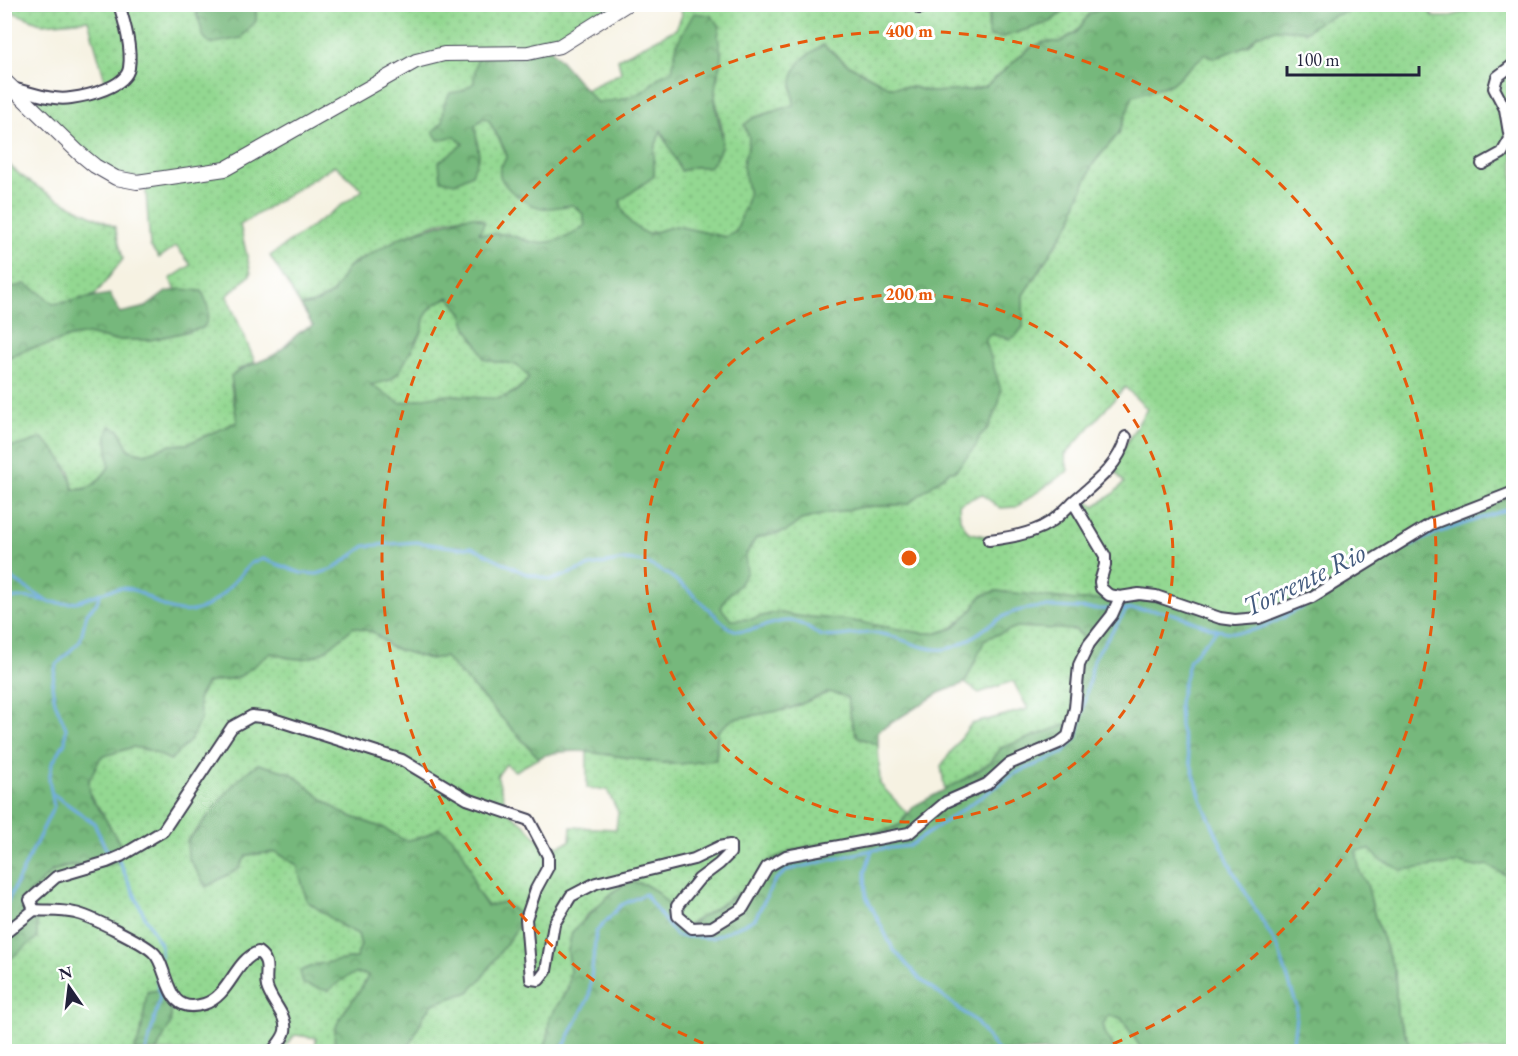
<svg xmlns="http://www.w3.org/2000/svg" width="1518" height="1056" font-family="'EB Garamond',serif">
<defs>
<pattern id="grass-dots" width="8" height="8" patternUnits="userSpaceOnUse" patternTransform="scale(1.5)"><rect width="8" height="8" fill="#93d891"/><path d="M2 2h.1M6 6h.1" fill="none" stroke="#7eb97e" stroke-width="1.8" stroke-linecap="round"/></pattern>
<pattern id="forest-crowns" width="20" height="18" patternUnits="userSpaceOnUse" patternTransform="scale(1.5)"><rect width="20" height="18" fill="#76b87b"/><path d="M2 6a3 3 0 1 1 6 0M12 15a3 3 0 1 1 6 0" fill="none" stroke="#609566"/></pattern>
</defs>
<rect width="100%" height="100%" fill="#fff"/>
<filter id="ink" filterUnits="userSpaceOnUse"><feTurbulence type="fractalNoise" baseFrequency=".0167" numOctaves="2"/><feDisplacementMap in="SourceGraphic" scale="12" xChannelSelector="R" yChannelSelector="G"/><feConvolveMatrix kernelMatrix="1 2 1 2 8 2 1 2 1" color-interpolation-filters="sRGB"/></filter>
<filter id="wash" filterUnits="userSpaceOnUse"><feTurbulence type="fractalNoise" baseFrequency=".008" numOctaves="4" result="noise"/><feDisplacementMap in="SourceGraphic" scale="24" xChannelSelector="R" yChannelSelector="G"/><feGaussianBlur stdDeviation="1.35" result="paint"/><feColorMatrix in="noise" values="0 0 0 0 0 0 0 0 0 0 0 0 0 0 0 0 0 1.4 0 .05"/><feComposite in="paint" operator="in"/></filter>
<g filter="url(#wash)">
<rect width="100%" height="100%" fill="#f6f2e2"/>
<g fill="url(#grass-dots)" stroke="#5a7d66" stroke-width="1.5" fill-rule="evenodd">
<path d="M5 5H195L198 20 256 21V5H623L549 47 477 68 474 83 444 104 443 122 463 144 439 162 479 156 475 126 483 118 488 119C494 132 503 143 507 157L500 168 544 208 573 205 583 214 585 226C572 237 551 245 533 242 524 241 516 236 506 234 497 233 488 236 479 233L480 218C454 210 400 239 376 251 368 256 355 260 348 267 344 271 342 279 339 284 330 299 318 303 301 306L270 256 363 190 335 165 240 225 251 274 227 296 255 362 239 369 231 385 237 422 187 444 171 445 145 454 129 450 119 430 107 435 109 467C99 481 91 491 73 489L70 471 42 438 22 445 5 447V359L27 349 51 344 70 337 88 334 112 340H150L203 328 181 289 176 290 170 279 191 265 176 246 159 258 150 246 145 179 101 171 38 111 37 97 108 91 88 20 43 24 12 12 5 27Z"/>
<path d="M680 5H989L991 12 988 22 990 37H1003L1050 22 1071 5H1109L1089 14 1077 31 1060 42H1044L1030 48 986 86 971 90 931 92 912 87H889L847 64 831 50 792 87 794 105 753 118 744 125 749 137 748 149 744 157 749 195 736 232 726 237 676 226 647 234C631 225 624 219 620 200L654 176V150L661 129 665 141 693 167H709L723 133 715 97 721 53 717 38 720 26 710 15 694 14 672 71C654 76 654 85 640 93 627 100 610 101 596 102L585 90 621 73 618 59 676 29 682 15Z"/>
<path d="M1363 5H1424L1434 17H1447L1490 5H1513V495L1296 601 1243 622 1151 601 1132 599 1075 600 996 591 981 596 973 609 953 628 938 633H921L847 620 795 616 777 612 752 619 731 620 721 608 727 596 739 585 745 556 756 538 787 531 801 520 825 514 863 507 908 504 950 471H955L975 446 979 436 989 427 996 377 985 339 991 334 1010 339 1023 327V295L1072 220 1077 201 1093 164 1119 133 1133 96 1171 84 1205 54 1248 45 1257 35 1276 29 1307 31C1322 17 1344 14 1363 5ZM1125 387 1147 409 1112 467 1124 483 1112 495 1094 506 1084 497 1023 533 996 539 968 532 960 519 959 504 982 494 999 508 1016 507 1068 471 1065 455Z"/>
<path d="M4 159C27 188 82 210 115 227L123 259 95 295 70 302 53 304 39 292 25 284 5 290Z"/>
<path d="M449 297 462 313 468 330 478 345 484 359C504 366 514 356 529 378 515 396 497 402 475 399 469 398 463 395 456 395 438 397 419 401 400 403L370 385 390 380 399 372 422 331 424 319 429 310 435 304Z"/>
<path d="M354 627 373 632 390 647 429 659 445 657 539 758 515 771 506 764 497 776 508 812 523 823 537 838 559 846 570 841 571 827 616 829 618 812 607 790 587 788V752L673 764 716 760 718 731 733 719 789 709 830 692 847 696 853 728 858 737 878 745 880 784 907 813 900 825 889 829 794 850 770 860 742 891 686 927 674 919 668 904 656 891 644 884 628 882 614 891 585 917 568 950 570 971 568 988 549 1019 548 1037 543 1051H407L424 1015 433 1004 492 962 507 943 488 906 476 890 470 868 452 837 439 829 425 836 405 841 386 829 344 814 321 798 291 773 258 764C226 785 213 815 187 840L197 870 206 887 238 869 247 855 276 852 297 865 307 901 342 926 358 934 361 945 356 958 318 964 328 991C341 981 352 969 369 975L364 987 345 1010 337 1049 339 1051H315L316 1038 295 1035 281 1051H156L170 1025 172 1003 159 990 147 992 141 1034 134 1051 5 1052V963L37 937 25 898C55 868 54 865 98 866L102 813C82 787 86 784 101 757L133 747 152 751 171 760 200 718 198 699 207 683 239 677 271 653C314 668 322 652 354 627Z"/>
<polygon points="1017,627 1076,630 1082,636 1078,708 1068,724 1001,748 991,762 945,791 941,766 971,724 1028,709 1013,681 979,693 965,683 985,639"/>
<polygon points="1369,849 1381,860 1443,864 1460,863 1477,867 1487,864 1513,879 1513,1051 1400,1051 1409,1042 1397,1014 1395,971 1387,952 1375,917 1367,884 1360,873 1356,851"/>
<polygon points="1109,1015 1121,1018 1143,1051 1116,1051 1106,1036 1103,1024"/>
</g>
<g fill="url(#forest-crowns)" stroke="#4c6d5b" stroke-width="1.5" fill-rule="evenodd">
<polygon points="195,5 256,5 256,21 241,38 210,44 203,36"/>
<path d="M989 5V4L1071 5 1050 22 1003 37H990C986 25 992 16 989 5Z"/>
<path d="M1109 5H1363C1344 14 1322 17 1307 31L1276 29 1257 35 1248 45 1215 58 1205 54 1171 84 1133 96 1119 133 1093 164 1077 201 1072 220 1023 295V327L1016 336 1010 339 991 334 985 339 1001 390 999 403 989 427 979 437 976 446 955 471H950L908 504 863 507 825 514 801 520 787 531 756 538 745 556 747 572 739 585 727 596 721 608 731 620 752 619 777 612 795 616 847 620 921 633H938L953 628 973 609 981 596 996 591 1075 600 1132 599 1176 602 1194 610 1266 620 1410 538 1513 495V879L1487 865 1477 867 1460 863 1401 870 1381 860 1369 849 1356 851 1360 873 1367 884 1375 917 1387 952 1395 971 1397 1014 1409 1042 1400 1051H1143L1121 1018 1109 1015 1103 1024 1106 1036 1116 1051H543L548 1037 549 1019 568 988 570 971 568 950 572 932 614 891 628 882 644 884 656 891 668 904 674 919 686 927 742 891 770 860 794 850 889 829 900 825 914 806 974 774 991 762 1001 748 1068 724 1077 708 1072 682 1082 636 1076 630 1017 627 985 639 965 683 939 693 878 731V745L858 737 853 728 847 697 829 692 789 709 733 719 718 731 716 760C703 761 688 764 674 764 638 763 572 740 539 758L445 657 429 659 390 647 373 632 354 627C322 653 314 668 271 653L239 677 207 683 198 699 201 718 190 741 170 760 152 751 133 747 101 757 89 780 90 797 102 813 120 844 118 863 98 866 69 865 52 871 25 898 28 907 37 915V938L5 963V447L22 445 42 438C58 451 69 468 73 489 91 492 99 481 109 467L107 435 110 426 119 430 129 450 145 454 171 445 187 444 237 422 231 376C244 365 260 363 274 355 288 347 296 330 313 326L301 306 318 302 333 293 348 267 401 237 461 218 473 216 485 222 479 233C487 236 497 233 506 234 516 236 524 241 533 242 551 245 572 237 585 225L583 214 573 205C564 206 553 209 544 208 530 208 496 185 500 169 501 165 505 161 507 156 503 143 494 131 488 119L483 118 475 126 479 156 472 174 455 183 441 180 439 162 463 144 455 136 438 140 433 131 443 122 444 104 450 93 462 91 474 83C473 73 477 63 478 52L549 47 596 102C610 101 627 100 640 93 654 86 654 76 672 71L677 43 694 13 710 15 720 26C716 41 720 41 721 54 721 68 714 82 715 96 715 126 734 140 709 167H693L681 171 661 130 654 150V176L620 201C624 219 631 225 647 234L676 226 726 237 736 232 749 195 743 167 744 157 748 149 749 137 744 125 753 118 794 105C794 98 792 93 792 86 792 64 806 55 823 45L847 64 889 87H912L931 92 971 90 986 86 1030 48 1044 42H1060L1077 32 1089 14ZM449 297 462 313 468 330 478 345 484 359C504 366 514 356 529 378 504 411 480 394 447 395 432 395 415 401 400 403L371 385 390 380 399 372 422 331 424 319 429 310 435 304Z"/>
<path d="M25 284 39 292 53 304 110 294 120 313 146 307 166 292 181 289 202 291C208 306 213 313 203 328L150 340H112L88 334 70 337 51 344 27 349 5 359V290Z"/>
<path d="M258 764 291 773 321 798 344 814 386 829 405 841 425 836 439 828 452 837 462 850 470 868 476 890 487 906 504 902 519 914 518 927 482 978 469 992 433 1004 424 1015 407 1051 339 1052C321 1024 360 1000 368 975 352 969 341 981 328 991L303 984 300 971 318 964 356 958 361 945 358 934 342 926 307 901 297 865 276 852 247 855 238 869 206 887 188 857 187 841C213 815 226 785 258 764Z"/>
<polygon points="159,990 172,1003 170,1025 156,1051 134,1051 141,1034 147,992"/>
</g>
<g fill="none" stroke-linecap="round" stroke-linejoin="round">
<g stroke="#72aee3" stroke-width="3">
<polyline points="1385,558 1437,533 1514,507"/>
<polyline points="4,574 44,599"/>
<path d="M4 601C29 593 37 601 59 603 81 606 100 589 122 588 138 588 146 597 159 604 204 628 225 590 251 563L263 559 301 573 317 574 333 569 365 546 416 542 459 548 472 547 524 573 552 580 590 566 624 560 645 562 669 575 686 588 729 628C750 638 769 619 791 621 803 621 812 634 824 636 839 638 854 633 869 633 896 632 918 652 945 649 970 646 991 618 1017 611 1049 602 1080 611 1112 609"/>
<path d="M1119 609C1138 609 1156 609 1174 614 1199 622 1222 637 1249 631 1269 627 1287 615 1304 606"/>
<polyline points="1217,630 1190,659 1179,702 1180,726 1202,802 1233,871 1278,948 1297,1007 1292,1052"/>
<polyline points="53,794 94,823 106,849 115,854"/>
<polyline points="872,850 865,872 866,896 893,949 920,979 975,1021 999,1052"/>
<polyline points="118,859 144,915 161,946 161,957"/>
<polyline points="4,909 54,806 49,780 52,764 65,742 66,728 55,702 52,686 56,665 80,641 87,613 96,604 100,594"/>
<polyline points="146,1052 160,997 157,977"/>
<polyline points="561,1052 589,997 596,932 621,905 645,894 676,936 712,938 755,919 775,880 788,870 872,850 909,846 1016,773 1063,753 1077,736 1094,658 1127,609"/>
</g>
</g>
</g>
<g filter="url(#ink)">
<g fill="none" stroke-linecap="round" stroke-linejoin="round">
<g stroke="#424154" stroke-width="14">
<g id="street">
<polyline points="918,4 920,8 934,4"/>
<path d="M16 89C33 93 53 101 71 98 87 96 126 87 129 68 132 48 125 24 119 4"/>
<polyline points="1482,164 1502,153 1510,139 1505,109 1494,88 1497,77 1514,64"/>
<polyline points="1073,502 1105,556 1105,565 1100,582 1101,588 1109,595 1120,597 1139,594 1156,596 1220,618 1235,620 1259,618 1312,597 1431,524 1514,492"/>
<path d="M989 540C1008 538 1025 535 1042 527 1056 520 1064 511 1074 501 1095 483 1119 465 1126 437"/>
<polyline points="34,910 30,900 56,877 107,862 121,856 163,831 232,727 252,716 270,718 402,760 467,799 529,820 548,856 548,867 536,889 526,919 531,979 539,980 546,971 554,924 571,896 596,883 694,859 719,847 730,845 730,853 719,864 699,879 677,906 678,916 692,928 712,927 743,908 767,867 786,856 909,833 946,802 987,784 1009,764 1059,743 1068,736 1075,708 1079,665 1089,644 1112,615 1120,597"/>
<path d="M34 910C47 911 62 910 75 913 90 916 142 942 153 952 170 967 163 1017 204 1004 230 996 234 961 258 952 272 962 264 973 267 987 271 1002 288 1016 285 1031 284 1038 276 1046 272 1052"/>
<polyline points="4,934 34,910"/>
</g>
</g>
<g stroke="#424154" stroke-width="16">
<polyline id="secondary" points="4,80 78,152 95,166 116,178 137,182 225,169 416,61 444,54 528,53 560,46 627,4"/>
</g>
<use href="#street" stroke="#fff" stroke-width="10"/>
<use href="#secondary" stroke="#fff" stroke-width="14"/>
</g>
</g>
<g fill="none" stroke="#e8590c" stroke-width="3" stroke-dasharray="10 8">
<circle cx="909" cy="558" r="264"/>
<path d="M720 1050A527 527 0 1 1 1098 1050"/>
</g>
<g text-anchor="middle" stroke-width="6" stroke-linejoin="round" paint-order="stroke">
<g font-size="28" font-style="italic" fill="#425a7e" stroke="#fff">
<text transform="translate(1304 579) rotate(-26)" y="10">Torrente Rio</text>
</g>
</g>
<circle cx="909" cy="558" r="9" fill="#e8590c" stroke="#fff" stroke-width="3"/>
<g font-size="18" text-anchor="middle" font-weight="bold" fill="#e8590c" stroke="#fff" stroke-width="6" stroke-linejoin="round" paint-order="stroke">
<text x="909" y="37">400 m</text>
<text x="909" y="300">200 m</text>
</g>
<rect width="1518" height="1056" fill="none" stroke="#fff" stroke-width="24"/>
<g transform="translate(69 987) rotate(346)" stroke="#ffffff" stroke-width="4.5" paint-order="stroke">
<path d="M0-4.5L10 22L0 15L-10 22Z" fill="#22223b"/>
<text y="-9" font-size="16" font-weight="bold" text-anchor="middle" fill="#22223b">N</text>
</g>
<path d="M1287 66v9h132v-9" fill="none" stroke="#22223b" stroke-width="3"/>
<text x="1296" y="66" font-size="18" fill="#22223b" stroke="#ffffff" stroke-width="4.5" paint-order="stroke">100 m</text>
</svg>
